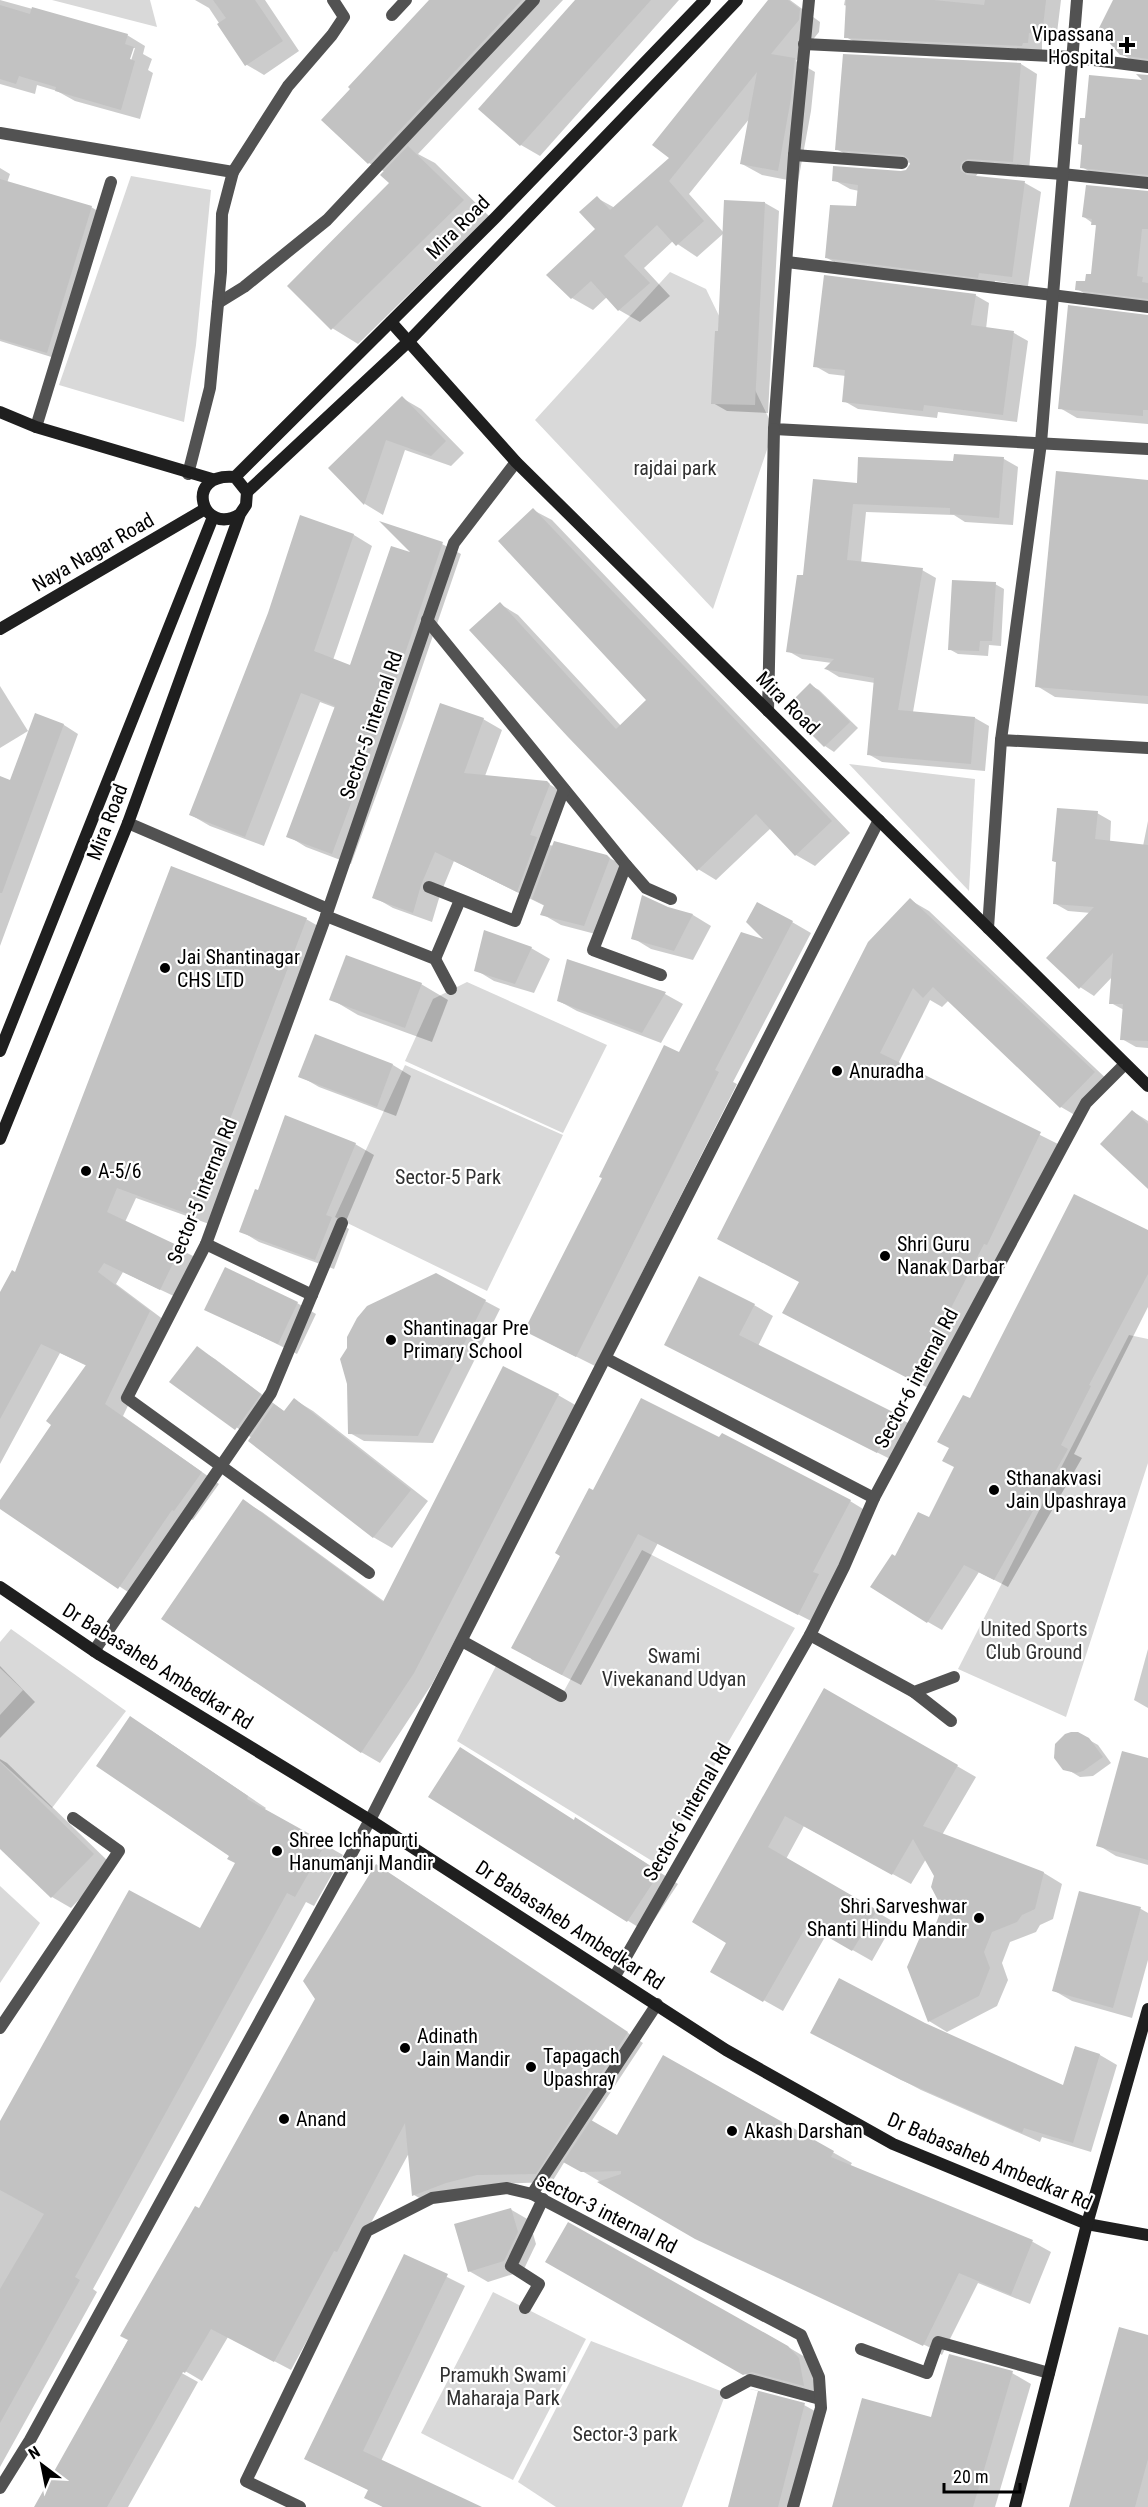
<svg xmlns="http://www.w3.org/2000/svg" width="1148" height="2507" font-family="'Roboto Condensed',sans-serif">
<rect width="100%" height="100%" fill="#fff"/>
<g fill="#d9d9d9">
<polygon points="52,0 150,0 157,27"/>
<polygon points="131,176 211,190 196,345 184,422 59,385"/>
<polygon points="670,272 706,289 774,429 713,609 535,420"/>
<polygon points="849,764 975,779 969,891"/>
<polygon points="467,982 607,1045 563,1133 405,1061 433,999"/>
<polygon points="405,1065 563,1135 487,1291 335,1217"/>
<polygon points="1129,1335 1148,1339 1148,1463 1066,1717 958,1669"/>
<polygon points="642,1550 795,1628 657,1864 457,1741 496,1666 559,1700"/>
<polygon points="11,1629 126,1711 52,1808 0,1761 0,1715 23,1690 0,1668 0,1642"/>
<polygon points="0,1886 40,1923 0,1983"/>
<polygon points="493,2292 586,2339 513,2480 421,2433"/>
<polygon points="591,2341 726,2393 682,2507 556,2507 518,2482"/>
</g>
<g fill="#0003" fill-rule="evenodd">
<path d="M0 0 127 35 145 46 143 54 152 59 148 70 153 73 140 119 75 101 57 91 37 85 35 94 0 84ZM132 48H135L129 67 127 66Z"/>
<polygon points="195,0 265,0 299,51 264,75 247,65 209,8"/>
<polygon points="431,0 563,0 418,154 435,163 489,216 358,344 332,328 391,183 385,172 369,163 323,120"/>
<polygon points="577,0 679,0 540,156 521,145 480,108"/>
<polygon points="770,0 790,0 820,22 819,32 796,61 815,72 811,111 798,182 762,175 742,164 750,118 689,194 724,233 697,257 673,241 644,268 670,296 640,322 619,310 607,297 593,310 572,298 548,275 597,229 597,198 615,208 671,158"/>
<polygon points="845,0 1061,0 1057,33 1054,33 1053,41 1042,41 1042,50 860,45 846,37 847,6 844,5"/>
<polygon points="1114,0 1148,0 1148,65 1139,64 1121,54"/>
<polygon points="1021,64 1037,74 1029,171 981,169 976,176 976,178 1025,183 1041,192 1028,286 995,281 994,286 843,267 827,258 857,208 859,191 850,189 834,180 907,171 912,163 853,158 836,149"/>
<polygon points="1148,81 1148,182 1099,177 1082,167 1086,119"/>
<polygon points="0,168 10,174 7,183 91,207 105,215 61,360 0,341"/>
<polygon points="1148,192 1148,306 1094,299 1077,289 1093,276 1098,227 1084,217"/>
<polygon points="726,202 765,203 779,211 768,413 727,411 713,403 719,333"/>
<polygon points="975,295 989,303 986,329 1014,333 1028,341 1017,422 938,412 937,418 858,409 844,401 846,376 829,374 815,366"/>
<polygon points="1148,316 1148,424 1077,418 1060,408"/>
<polygon points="402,398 421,409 464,453 451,466 405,450 383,515 365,504 330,468"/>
<polygon points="1004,459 1018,467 1013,525 965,522 954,515 866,512 861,563 922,570 936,578 913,712 975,718 989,726 985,771 882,762 868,754 875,683 839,677 826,669 832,663 802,659 788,651 804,577 858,485 955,463"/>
<polygon points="1148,481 1148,704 1055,697 1037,686"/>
<polygon points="533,510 552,520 850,833 815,866 796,855 771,828 716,880 698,869 500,604 518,615 621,726 648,700"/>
<polygon points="301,517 354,535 372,546 333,660 351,667 442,544 461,554 404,720 351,864 306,847 288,836 336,708 320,702 264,846 210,826 191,815 269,613"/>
<polygon points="995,584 1004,589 1001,646 989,645 988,656 958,654 949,649"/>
<polygon points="810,685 819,690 858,728 834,752 825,746 787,708"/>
<polygon points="0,686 28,731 0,748"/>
<polygon points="36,715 64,725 78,734 0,946 0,778 11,782"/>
<polygon points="483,719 502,730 485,776 547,783 566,794 549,845 606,856 626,867 603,936 561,925 542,914 545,906 454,861 440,895 432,922 393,908 374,897"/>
<polygon points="1097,813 1111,821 1110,842 1143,846 1148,821 1148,1048 1136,1047 1122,1039 1124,1010 1111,1003 1113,976 1094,996 1080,987 1091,913 1068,911 1054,903 1058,863 1053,861"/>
<polygon points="910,900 929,911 1112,1084 1080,1118 1061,1107 949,1000 942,1007 930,1000 898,1064 1058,1144 936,1392 803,1323 800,1282"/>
<polygon points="667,908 693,915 711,926 693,960 651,949 633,938"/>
<polygon points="306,919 325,930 212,1225 136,1198 125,1222 199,1259 180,1299 123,1272 116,1284 168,1323 123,1416 219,1484 193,1520 191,1519 137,1598 0,1507 0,1502 53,1424 87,1366 60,1353 0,1464 0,1295"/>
<polygon points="792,922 811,933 733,1082 737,1084 595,1366 545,1341 768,943"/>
<polygon points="531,948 550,959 534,993 494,981 476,970"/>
<polygon points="568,961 665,994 683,1004 661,1043 577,1011 559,1001"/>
<polygon points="421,984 448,1000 432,1042 358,1015 331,999"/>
<polygon points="316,1036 393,1065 411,1076 396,1116 319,1087 300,1076"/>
<polygon points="1132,1111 1148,1121 1148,1187"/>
<polygon points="355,1144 374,1155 344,1226 349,1229 334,1269 259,1242 241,1231 259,1192"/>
<polygon points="1148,1231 1148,1307 1074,1454 1082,1458 1008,1587 979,1572 942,1630 928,1622 896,1558 930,1519 955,1467 971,1400"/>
<polygon points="436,1275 500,1309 433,1443 364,1441 350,1433"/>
<polygon points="297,1303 316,1314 297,1354 206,1309"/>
<polygon points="754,1305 773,1316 758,1346 914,1426 896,1462 685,1355"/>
<polygon points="197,1348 215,1359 285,1412 295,1400 313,1411 428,1501 392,1548 373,1537 252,1438 171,1382"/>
<polygon points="558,1395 577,1406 432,1684 380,1763 361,1752 243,1501 262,1512 385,1602"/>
<polygon points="590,1490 850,1501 868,1512 817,1624 658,1543 581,1685 531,1659 562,1555"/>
<polygon points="1148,1649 1148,1708 1134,1700"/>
<polygon points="0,1666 35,1702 0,1738"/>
<polygon points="825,1690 976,1777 942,1835 1044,1873 1062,1884 1053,1919 1040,1925 1036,1932 1010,1942 1002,1963 1008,1980 997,2006 947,2032 929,2021 934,1932 944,1908 935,1876 926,1859 911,1884 804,1826 786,1859 894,1922 872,1961 826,1935 783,2011 712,1971 728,1943"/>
<polygon points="149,1729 266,1808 264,1810 343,1855 314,1906 306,1902 93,2289 97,2292 0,2467 0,2124 200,1930 237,1863"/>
<polygon points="1077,1733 1098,1745 1111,1763 1093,1776 1080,1777 1070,1771"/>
<polygon points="0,1759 7,1763 112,1865 71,1908 52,1897 0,1847"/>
<polygon points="1148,1759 1148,1865 1116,1856 1098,1845"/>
<polygon points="430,1797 575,1821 594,1830 678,1884 646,1932"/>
<polygon points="392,1875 643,2043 591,2122 617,2137 663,2057 852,2163 850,2166 1033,2242 1051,2252 1030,2304 978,2283 942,2355 930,2349 931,2348 696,2238 565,2161 552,2182 494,2184 462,2192 430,2204 414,2195 409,2153 291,2370 228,2337 202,2381 180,2368 178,2371 198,2382 128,2507 36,2507 200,2210"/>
<polygon points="1080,1892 1141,1909 1148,1913 1148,1960 1132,2018 1072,2001 1053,1990"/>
<polygon points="924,2025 1064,2087 1076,2048 1100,2055 1117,2065 1091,2152 1042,2137 1040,2142 921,2090 830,2042"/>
<polygon points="510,2209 529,2220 536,2244 523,2271 488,2282 469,2271"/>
<polygon points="405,2256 465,2286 381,2461 478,2507 383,2507 366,2497 369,2490 324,2468"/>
<polygon points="547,2262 766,2334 805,2357 820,2394 761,2383"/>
<polygon points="1148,2337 1148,2507 1070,2507"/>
<polygon points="1012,2373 1031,2384 995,2507 833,2507 932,2418"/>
<polygon points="758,2392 804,2405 822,2415 799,2507 730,2507"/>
</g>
<g fill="#c2c2c2">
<polygon points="213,0 255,0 283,41 245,66 217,24 226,18"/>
<polygon points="429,0 522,0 368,164 321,120 350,89 348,87"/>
<polygon points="575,0 651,0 520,146 478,109"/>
<polygon points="768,0 788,0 800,9 799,20 771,54 795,58 791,98 778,171 740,164 757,72 669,181 704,221 676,246 657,225 624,256 650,283 618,311 591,281 571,299 546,275 595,229 579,212 597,196 610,210 669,158 652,145"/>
<polygon points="846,0 934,0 984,5 985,0 1046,0 1043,26 1040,25 1039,34 1029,33 1028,43 1023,43 1022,46 844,38"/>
<polygon points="1113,0 1148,0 1148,59 1120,55 1098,30"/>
<polygon points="0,5 30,14 32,7 128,34 125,44 134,47 130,59 135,61 121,110 55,91 56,87 19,76 16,84 0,79"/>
<polygon points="843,54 1021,63 1013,162 968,159 962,162 960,167 961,171 967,175 1025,181 1012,277 979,273 978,278 825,258 830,205 856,206 858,185 832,181 833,166 901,171 906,170 910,164 909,159 903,155 835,150"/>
<polygon points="1136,74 1148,75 1148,175 1080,168 1082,145 1078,144 1080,118 1085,118 1089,75 1142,80"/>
<polygon points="408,146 464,200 331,330 287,286 389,183 380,175"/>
<polygon points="0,179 92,206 47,353 0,339"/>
<polygon points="1086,185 1148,191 1148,229 1142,229 1137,276 1143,277 1142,282 1148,283 1148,299 1075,290 1076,281 1085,281 1086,274 1091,274 1096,225 1091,225 1092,219 1082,217"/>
<polygon points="724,200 765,202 755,405 711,404 715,331 718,331"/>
<polygon points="824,275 976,294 971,325 1014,331 1003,415 924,405 923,411 842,402 845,370 813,367"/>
<polygon points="1068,305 1148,315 1148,410 1143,410 1143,416 1058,409"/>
<polygon points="402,396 446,441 431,456 386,440 364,505 328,468"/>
<polygon points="954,454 1004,457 999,518 950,514 950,508 853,504 847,560 923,568 898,710 975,717 971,764 867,755 874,678 824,669 834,659 786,652 797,575 803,575 813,479 857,483 858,457 953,461"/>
<polygon points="1056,471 1148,480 1148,696 1035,687"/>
<polygon points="533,508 832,821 795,856 756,814 697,871 568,737 469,630 500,602 616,729 646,700 498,541"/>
<polygon points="300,515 354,534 314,651 350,665 391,546 410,552 379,521 443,542 386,709 332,854 286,837 335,706 301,693 245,837 189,815 268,613"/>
<polygon points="952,580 996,582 992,641 980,641 979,651 948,650"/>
<polygon points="810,683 850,722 824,747 785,708"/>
<polygon points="440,703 484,718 464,773 547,781 550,784 530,835 537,837 517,892 435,852 421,885 413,913 372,898"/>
<polygon points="35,713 64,724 2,893 0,893 0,776 10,780"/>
<polygon points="1057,808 1098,811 1095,839 1148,845 1148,1041 1120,1040 1123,1004 1109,1004 1113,953 1079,989 1046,958 1094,907 1053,904 1056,862 1052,861"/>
<polygon points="554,841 607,855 610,858 584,926 540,915 544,905 532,899"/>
<polygon points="171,866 307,918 193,1216 117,1188 107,1212 181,1247 160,1290 104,1263 98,1272 150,1311 105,1404 202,1472 174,1511 172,1510 118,1589 0,1509 0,1500 51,1425 46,1421 86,1365 41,1344 0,1419 0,1292 12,1270 15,1272"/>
<polygon points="642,895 668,907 693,914 674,951 631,939"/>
<polygon points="910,898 1095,1072 1060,1108 933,987 923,998 913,988 880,1053 1041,1132 987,1245 984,1244 936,1337 940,1339 917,1383 782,1313 799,1282 717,1239 868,942"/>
<polygon points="757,902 793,921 715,1070 719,1072 576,1357 524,1331 602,1178 599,1177 664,1045 679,1052 741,932 763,939 746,922"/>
<polygon points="484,930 532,947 515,984 474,971"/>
<polygon points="346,955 422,983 405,1028 329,1000"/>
<polygon points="567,959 666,992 642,1033 557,1001"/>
<polygon points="315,1034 393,1064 377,1107 298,1077"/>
<polygon points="1132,1110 1148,1124 1148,1189 1100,1144"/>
<polygon points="285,1115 356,1143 326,1215 332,1217 315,1260 239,1232 255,1189 258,1190"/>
<polygon points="1074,1194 1148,1230 1148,1274 1089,1385 1091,1386 1061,1445 1068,1449 994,1580 964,1565 927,1623 870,1587 892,1554 895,1556 918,1512 929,1517 954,1467 942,1461 949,1448 937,1442 963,1395 970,1398"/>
<polygon points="225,1267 298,1302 278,1344 204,1310"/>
<polygon points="436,1273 486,1300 418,1436 348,1434 347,1384 340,1359 347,1348 347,1337 357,1318 367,1306"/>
<polygon points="699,1276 755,1304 739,1335 897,1414 877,1453 664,1345"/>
<polygon points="197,1346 261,1394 235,1430 169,1382"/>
<polygon points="503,1366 559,1394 414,1673 361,1753 161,1619 243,1499 383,1602"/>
<polygon points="294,1398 411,1490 373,1538 248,1441 274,1404 284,1411"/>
<polygon points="641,1398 719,1437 722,1433 851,1500 813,1572 819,1574 798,1615 638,1534 562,1675 511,1648 560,1556 555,1553 589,1488 593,1490"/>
<polygon points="824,1688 958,1765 923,1826 1044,1872 1035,1909 1022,1915 1017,1922 992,1932 984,1952 990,1968 979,1996 928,2022 907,1967 920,1937 933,1931 942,1908 931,1887 934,1876 913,1839 892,1875 785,1816 768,1847 877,1910 852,1951 807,1925 763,2002 710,1972 726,1943 692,1922"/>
<polygon points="130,1716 248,1796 247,1799 326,1843 295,1897 287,1893 75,2277 80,2280 0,2423 0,2289 44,2214 0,2190 0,2121 129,1890 200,1928 235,1863 227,1859 229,1856 96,1766"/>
<polygon points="1071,1732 1078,1732 1089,1738 1103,1757 1083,1771 1076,1773 1063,1770 1054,1758 1055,1744 1065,1734"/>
<polygon points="460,1747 574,1820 575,1817 660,1872 627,1922 428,1797"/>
<polygon points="1122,1751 1148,1758 1148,1860 1096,1846"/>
<polygon points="0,1762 94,1854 51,1898 0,1849"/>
<polygon points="376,1864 628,2032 536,2174 477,2175 446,2183 412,2196 405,2123 337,2252 334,2251 274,2362 211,2329 185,2373 183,2372 107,2507 34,2507 128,2340 120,2336 195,2206 199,2208 315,1999 303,1981"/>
<polygon points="1079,1891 1141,1907 1113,2008 1052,1991"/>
<polygon points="839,1978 925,2023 1063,2085 1075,2046 1100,2054 1073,2143 1024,2128 1022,2133 901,2080 810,2033"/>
<polygon points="663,2055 834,2151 831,2157 1033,2240 1011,2295 959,2273 923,2346 695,2239 597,2182 621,2174 621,2171 581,2172 563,2162 591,2120 617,2135"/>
<polygon points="511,2208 518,2232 504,2261 468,2272 454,2224"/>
<polygon points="568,2222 788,2346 799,2358 804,2386 752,2372 743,2375 545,2262"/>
<polygon points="404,2254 448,2274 363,2451 482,2507 383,2507 364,2498 368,2490 304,2459"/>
<polygon points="1119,2327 1148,2335 1148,2459 1135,2507 1069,2507"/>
<polygon points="949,2354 1013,2371 973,2507 832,2507 862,2398 931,2417"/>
<polygon points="750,2389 751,2389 805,2403 778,2507 728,2507 758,2391"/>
</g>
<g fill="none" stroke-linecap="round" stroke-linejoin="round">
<g stroke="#525252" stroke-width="12">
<polyline points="804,44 1071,57"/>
<polyline points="794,155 902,163"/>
<polyline points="968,167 1062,174 1148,183"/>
<polyline points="787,262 1148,307"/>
<polyline points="36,427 111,182"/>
</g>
<g stroke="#525252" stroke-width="12">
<polyline points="809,0 794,155 774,429 1148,449"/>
<polyline points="392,15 406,0"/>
<polyline points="1071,57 1148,67"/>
<polyline points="0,133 233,172 288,86 332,35 344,17 333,0"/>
<polyline points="218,303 244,287 327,220 534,0"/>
<polyline points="188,474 210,388 221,272 222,214 233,172"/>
<polyline points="427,620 626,865 646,888 671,899"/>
<polyline points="768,711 774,429"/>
<polyline points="1001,740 1041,443 1077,0"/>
<polyline points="128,823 328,909"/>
<polyline points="626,865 593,950 661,975"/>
<polyline points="429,887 515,921 564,789"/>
<polyline points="326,916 435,959 451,989"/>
<polyline points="988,928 1001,740 1148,748"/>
<polyline points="435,959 460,900"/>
<polyline points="206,1244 312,1295"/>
<polyline points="607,1359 874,1498"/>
<polyline points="369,1573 127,1398 206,1244 326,916 454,543 516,462"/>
<polyline points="810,1635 914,1692 954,1677"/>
<polyline points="462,1641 561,1696"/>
<polyline points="94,1651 271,1393 342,1223"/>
<polyline points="914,1692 951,1721"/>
<polyline points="615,1976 810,1635 844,1567 874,1498 1086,1103 1125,1064"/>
<polyline points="0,2028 119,1851 73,1818"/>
<polyline points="532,2194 657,2004"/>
<polyline points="525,2308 539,2284 511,2266 543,2199"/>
<polyline points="861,2349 927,2373 938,2342 1049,2373"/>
<polyline points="726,2393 750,2380 820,2399"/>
<polyline points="0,2488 30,2440 370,1820 879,820"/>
<polyline points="300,2507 246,2481 367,2231 432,2198 507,2188 532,2194 801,2335 819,2377 821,2408 793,2507"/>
</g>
<g stroke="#1f1f1f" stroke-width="12">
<polyline points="391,322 516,462 1148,1086"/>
<polyline points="0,412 36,427 212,479"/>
<polyline points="235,477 496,217 705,0"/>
<polyline points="247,492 409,341 737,0"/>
<polyline points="0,629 205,509"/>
<polyline points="0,1051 213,517"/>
<path d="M0 1139 128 823 240 514 246 505 247 492 235 477C182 472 202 538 240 514"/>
<polyline points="0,1587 100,1655 370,1820 726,2050 893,2144 1087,2224 1148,2235"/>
<polyline points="1015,2507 1087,2224 1148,2009"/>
</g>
</g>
<g fill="#000" stroke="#fff" stroke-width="2">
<path d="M1124 36h6v6h6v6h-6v6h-6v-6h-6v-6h6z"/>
<circle cx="165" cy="968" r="6"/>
<circle cx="837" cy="1071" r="6"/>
<circle cx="86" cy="1171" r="6"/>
<circle cx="885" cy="1256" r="6"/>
<circle cx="391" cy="1340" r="6"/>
<circle cx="994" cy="1490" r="6"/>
<circle cx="277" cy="1851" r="6"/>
<circle cx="979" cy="1918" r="6"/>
<circle cx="405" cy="2048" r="6"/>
<circle cx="531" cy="2067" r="6"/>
<circle cx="284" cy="2119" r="6"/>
<circle cx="732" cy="2131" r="6"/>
</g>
<g text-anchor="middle" stroke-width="4.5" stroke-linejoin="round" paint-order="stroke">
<g font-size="20" fill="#000" stroke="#fff" text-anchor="start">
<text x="1114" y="41" text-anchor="end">Vipassana<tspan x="1114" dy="23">Hospital</tspan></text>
<text x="177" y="964">Jai Shantinagar<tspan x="177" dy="23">CHS LTD</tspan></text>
<text x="849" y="1078">Anuradha</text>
<text x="98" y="1178">A-5/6</text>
<text x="897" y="1251">Shri Guru<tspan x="897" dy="23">Nanak Darbar</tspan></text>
<text x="403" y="1335">Shantinagar Pre<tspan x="403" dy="23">Primary School</tspan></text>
<text x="1006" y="1485">Sthanakvasi<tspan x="1006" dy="23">Jain Upashraya</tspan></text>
<text x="289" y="1847">Shree Ichhapurti<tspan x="289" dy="23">Hanumanji Mandir</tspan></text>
<text x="967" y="1913" text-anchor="end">Shri Sarveshwar<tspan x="967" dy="23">Shanti Hindu Mandir</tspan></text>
<text x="417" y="2043">Adinath<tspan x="417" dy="23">Jain Mandir</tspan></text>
<text x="543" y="2063">Tapagach<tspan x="543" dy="23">Upashray</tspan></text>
<text x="296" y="2126">Anand</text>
<text x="744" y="2138">Akash Darshan</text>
</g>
<g font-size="20" fill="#000" stroke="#fff">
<text transform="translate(458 227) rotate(-45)" y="7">Mira Road</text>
<text transform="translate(93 552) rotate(-30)" y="7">Naya Nagar Road</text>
<text transform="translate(788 703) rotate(45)" y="7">Mira Road</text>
<text transform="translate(371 725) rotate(-71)" y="7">Sector-5 internal Rd</text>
<text transform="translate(107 822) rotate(-69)" y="7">Mira Road</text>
<text transform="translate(202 1191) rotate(-68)" y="7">Sector-5 internal Rd</text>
<text transform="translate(916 1378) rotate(-62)" y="7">Sector-6 internal Rd</text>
<text transform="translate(158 1666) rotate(32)" y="7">Dr Babasaheb Ambedkar Rd</text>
<text transform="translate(687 1812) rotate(-60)" y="7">Sector-6 internal Rd</text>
<text transform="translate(570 1925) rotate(33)" y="7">Dr Babasaheb Ambedkar Rd</text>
<text transform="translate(990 2161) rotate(23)" y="7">Dr Babasaheb Ambedkar Rd</text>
<text transform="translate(607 2213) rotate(27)" y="7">sector-3 internal Rd</text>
</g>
<g font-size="20" fill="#303030" stroke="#fff">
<text x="675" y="475">rajdai park</text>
<text x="448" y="1184">Sector-5 Park</text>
<text x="1034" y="1636">United Sports<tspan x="1034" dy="23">Club Ground</tspan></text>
<text x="674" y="1663">Swami<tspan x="674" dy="23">Vivekanand Udyan</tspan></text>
<text x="503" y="2382">Pramukh Swami<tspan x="503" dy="23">Maharaja Park</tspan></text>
<text x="625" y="2441">Sector-3 park</text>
</g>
</g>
<g transform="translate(42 2465) rotate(328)" stroke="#ffffff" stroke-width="4.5" paint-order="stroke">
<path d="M0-4.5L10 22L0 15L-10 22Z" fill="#000000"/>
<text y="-9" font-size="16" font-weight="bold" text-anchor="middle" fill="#000000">N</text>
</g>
<path d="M944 2483v9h76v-9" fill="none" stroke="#000000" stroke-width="3"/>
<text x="953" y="2483" font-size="18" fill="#000000" stroke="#ffffff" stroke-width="4.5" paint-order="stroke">20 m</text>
</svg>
